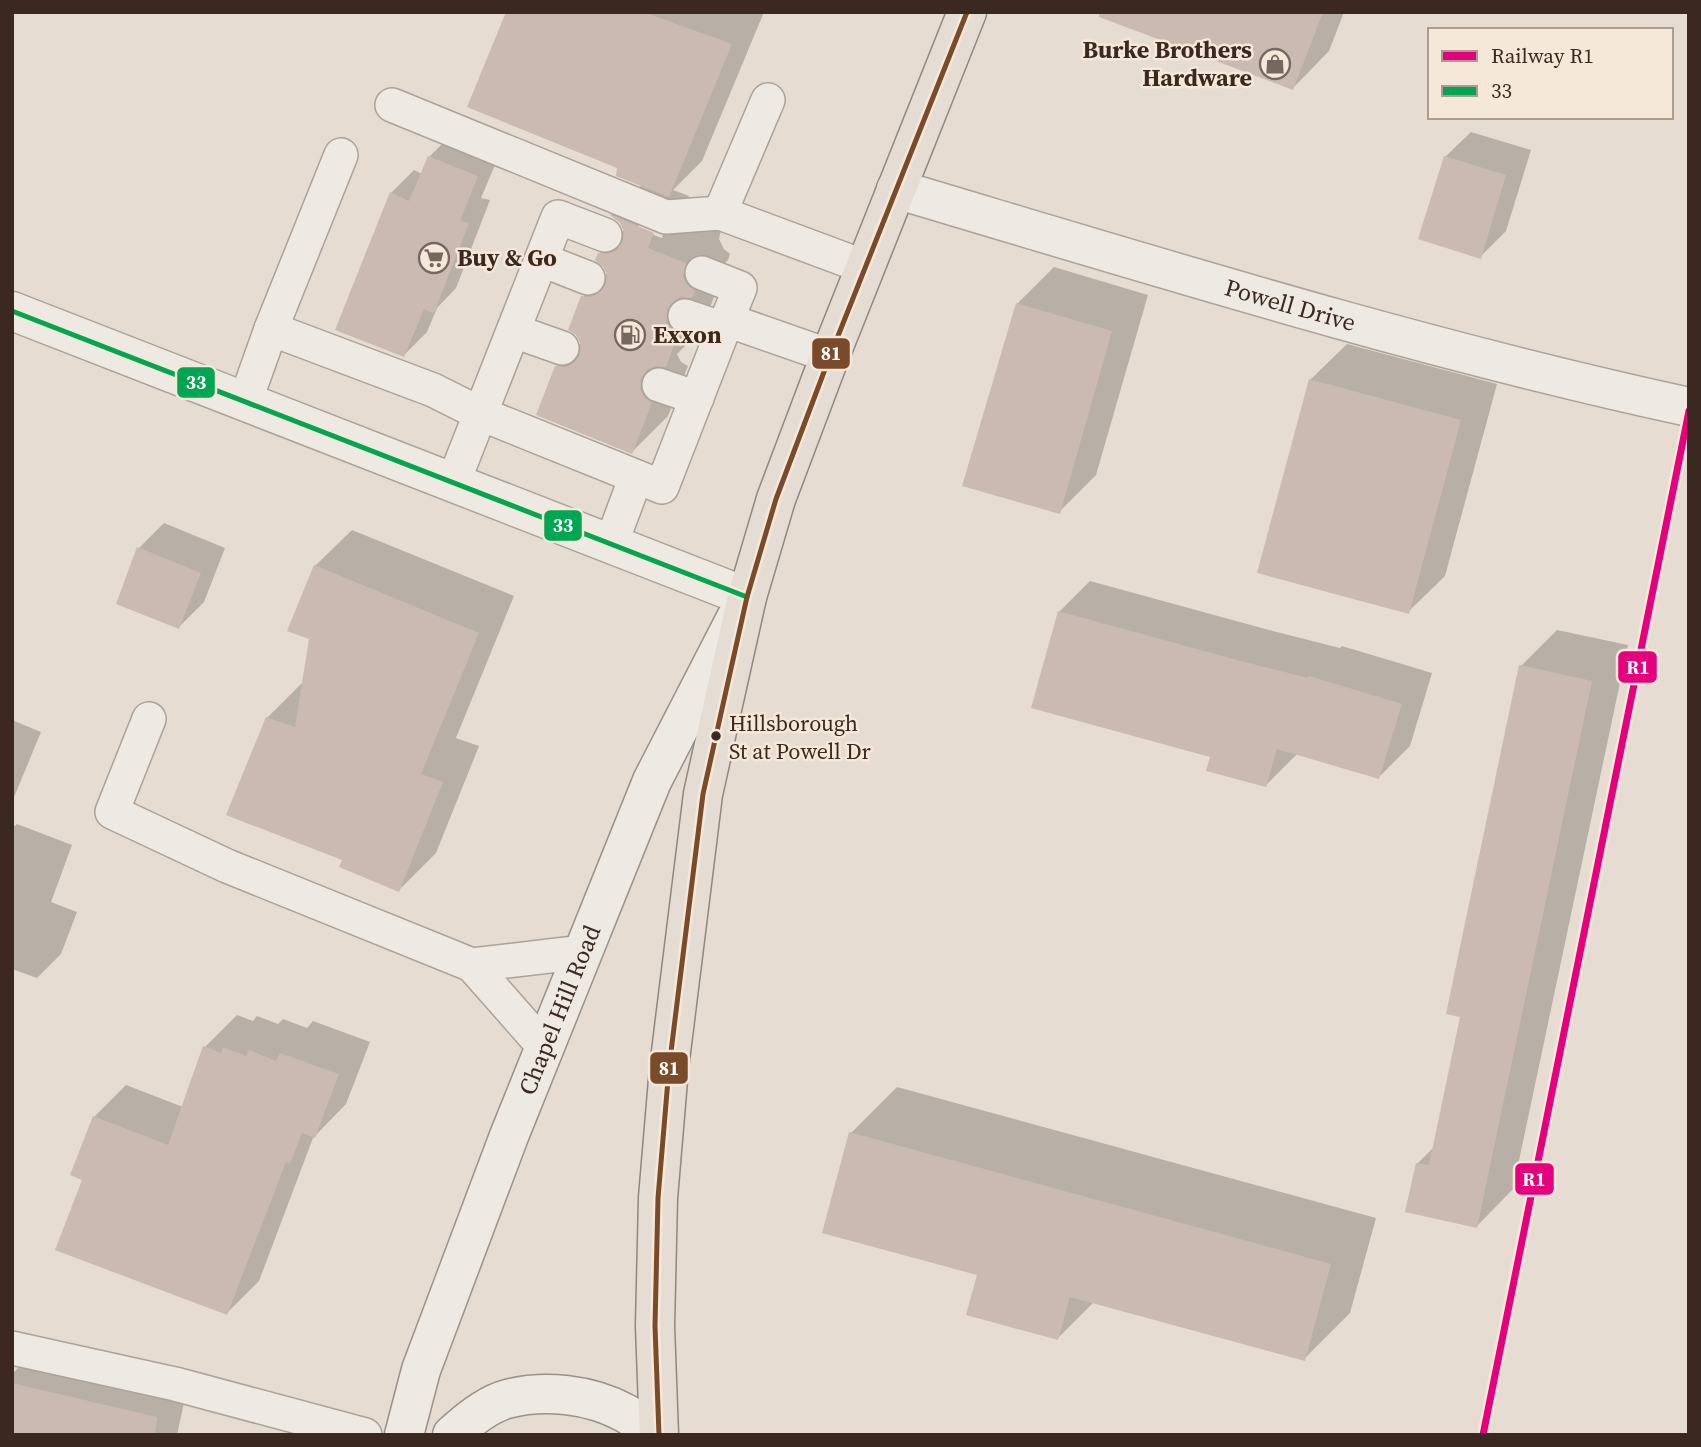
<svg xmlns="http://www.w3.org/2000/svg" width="1701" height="1447" font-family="'Source Serif 4',serif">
<rect width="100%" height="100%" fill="#e6dcd1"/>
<g fill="#0003" fill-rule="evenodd">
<path d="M508 12H764L702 161 673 190 689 196 683 211 722 226 719 239 724 249 730 254 728 260 703 285 707 293 714 297 702 329 677 354 681 362 688 366 668 416 632 452 556 367 582 342 583 297 608 272 599 254 625 229 622 222 611 215 642 185 619 167ZM639 225 663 234 662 238 636 228Z"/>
<polygon points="1124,12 1344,12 1329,51 1293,88"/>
<polygon points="1471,132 1531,150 1506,231 1480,257 1445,157"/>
<polygon points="452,134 500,153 481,198 490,200 456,288 437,308 427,332 404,355 391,193 414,170 422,174 429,157"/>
<polygon points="1054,267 1148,295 1096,475 1059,512 1017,304"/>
<polygon points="1347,344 1497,384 1445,576 1408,612 1310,380"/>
<polygon points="164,523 225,548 204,602 179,627 139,548"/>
<polygon points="352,530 514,596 456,738 479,746 436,853 399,890 344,859 267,718 304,681 311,638 315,566"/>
<polygon points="1090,581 1269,630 1340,648 1342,646 1432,673 1410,746 1379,777 1298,753 1266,785 1212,756 1059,612"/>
<polygon points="1557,630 1628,645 1513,1189 1477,1226 1417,1164 1434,1147 1462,1016 1521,666"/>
<polygon points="12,720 41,732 12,802"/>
<polygon points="17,824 72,845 51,902 77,912 61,954 37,978 12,969 12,828"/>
<polygon points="237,1015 253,1021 257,1016 278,1024 283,1019 307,1028 313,1021 370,1042 346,1104 313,1138 259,1281 227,1313 94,1117 126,1085 183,1107 205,1047"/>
<polygon points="897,1087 1376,1218 1350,1313 1304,1359 1094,1302 1058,1338 980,1274 851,1133"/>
<polygon points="41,1345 189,1380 177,1435 20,1435 12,1430 12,1374"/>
</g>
<g fill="#cabab2">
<polygon points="506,12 643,12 732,44 669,197 616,176 617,168 467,107"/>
<polygon points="1099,12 1323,12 1293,90 1099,17"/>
<polygon points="428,156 478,176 460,221 469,223 434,313 424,309 404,357 335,330 390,192 409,201"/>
<polygon points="1444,156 1506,175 1481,259 1418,239"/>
<polygon points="609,214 654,233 648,248 686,263 683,276 687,285 695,291 692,298 680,297 673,301 667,309 666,321 671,329 678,334 666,367 655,366 647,370 641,378 640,389 645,398 652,403 632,454 536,415 555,366 566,367 574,363 580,355 581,344 576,335 568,330 581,296 590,297 599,293 606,284 607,274 603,267 595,260 598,253 607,254 617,250 623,241 624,231 620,223"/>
<polygon points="1016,303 1112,331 1060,514 962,486"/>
<polygon points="1309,379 1461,420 1409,614 1257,573"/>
<polygon points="137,547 201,573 179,629 116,604"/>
<polygon points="314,565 479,633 421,774 443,782 399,892 339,867 342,860 226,815 266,717 295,727 309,639 287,631"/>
<polygon points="1058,611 1237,660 1308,678 1309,676 1402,704 1379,779 1277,749 1266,787 1206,771 1210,757 1031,708"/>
<polygon points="1519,665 1592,681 1477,1228 1405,1212 1416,1163 1429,1165 1460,1017 1446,1014"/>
<polygon points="203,1046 221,1053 223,1047 246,1056 249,1050 276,1061 280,1053 339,1074 315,1138 302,1133 290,1164 286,1162 227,1315 55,1250 82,1180 70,1175 93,1116 168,1145"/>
<polygon points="849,1132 1331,1264 1305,1361 1070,1297 1058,1340 966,1315 977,1275 822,1233"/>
<polygon points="12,1383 157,1417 155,1435 12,1435"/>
</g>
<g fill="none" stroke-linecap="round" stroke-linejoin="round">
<g stroke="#aca299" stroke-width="36">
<g id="service">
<polyline points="392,105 666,217 720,213 865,267"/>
<polyline points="341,155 271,329 433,390 481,414 662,487 727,320 830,356"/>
<polyline points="720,213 768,100"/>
<polyline points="542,260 588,278"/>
<polyline points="702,273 740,288 727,320"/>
<polyline points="685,316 724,329"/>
<polyline points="514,331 562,348"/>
<polyline points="659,385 697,398"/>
<polyline points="245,402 271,329"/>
<polyline points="453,483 558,217 605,235"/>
<polyline points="611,544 636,477"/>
<polyline points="149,719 112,812 227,866 472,965 583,952"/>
<polyline points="472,965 545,1048"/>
<polyline points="12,1348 175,1384 365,1435"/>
</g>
</g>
<g stroke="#aca299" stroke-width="41">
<polyline id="minor" points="12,311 747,597"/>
</g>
<g stroke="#aca299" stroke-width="41">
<g id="tertiary">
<path id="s1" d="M896 189C1158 267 1421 349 1689 407"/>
</g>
</g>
<g stroke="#9b918a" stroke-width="41">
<g id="secondary">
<path id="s2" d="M404 1435 421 1370 509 1136 652 781 736 618"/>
<path d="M452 1435C467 1421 488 1404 507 1399 544 1389 590 1394 625 1413 636 1419 646 1428 656 1435"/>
</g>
</g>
<g stroke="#918780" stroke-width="41">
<polyline id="primary" points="659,1435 655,1326 658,1198 669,1068 703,794 747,597 776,499 830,356 967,12"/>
</g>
<use href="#service" stroke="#eee9e3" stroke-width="33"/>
<use href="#minor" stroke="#eee9e3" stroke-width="38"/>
<use href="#tertiary" stroke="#eee9e3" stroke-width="38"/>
<use href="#secondary" stroke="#eee9e3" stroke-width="38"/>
<use href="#primary" stroke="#e5ddd4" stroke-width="38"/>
<g stroke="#f5e8d9" stroke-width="10">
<polyline id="bus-1" points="12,311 747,597"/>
</g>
<g stroke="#f5e8d9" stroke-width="10">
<polyline id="bus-2" points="659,1435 655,1326 658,1198 669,1068 703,794 747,597 776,499 830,356 967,12"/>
</g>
<use href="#bus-1" stroke="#00a651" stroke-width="5"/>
<use href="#bus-2" stroke="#7a4b2a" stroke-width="5"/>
<g stroke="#f5e8d9" stroke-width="12">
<polyline id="rail-1" points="1483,1435 1689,411"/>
</g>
<use href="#rail-1" stroke="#e5007d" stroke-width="7"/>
</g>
<defs>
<g id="shop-ring" transform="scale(1.575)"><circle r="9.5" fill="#f5e8d9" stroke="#77685f" stroke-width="1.5"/><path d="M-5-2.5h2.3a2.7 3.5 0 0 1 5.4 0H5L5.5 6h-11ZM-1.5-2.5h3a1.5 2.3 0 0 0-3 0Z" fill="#77685f"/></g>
<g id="supermarket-ring" transform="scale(1.575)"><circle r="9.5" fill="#f5e8d9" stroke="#77685f" stroke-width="1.5"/><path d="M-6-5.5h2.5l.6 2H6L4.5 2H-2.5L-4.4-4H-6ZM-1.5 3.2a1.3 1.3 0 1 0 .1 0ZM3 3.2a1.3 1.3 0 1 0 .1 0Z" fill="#77685f"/></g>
<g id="fuel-ring" transform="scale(1.575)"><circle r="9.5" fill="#f5e8d9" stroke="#77685f" stroke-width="1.5"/><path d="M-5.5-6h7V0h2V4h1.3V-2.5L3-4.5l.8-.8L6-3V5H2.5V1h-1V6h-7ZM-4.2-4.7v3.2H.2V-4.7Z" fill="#77685f"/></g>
</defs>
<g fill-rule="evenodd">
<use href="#shop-ring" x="1275" y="64"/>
<use href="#supermarket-ring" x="434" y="258"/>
<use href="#fuel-ring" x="630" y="335"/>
</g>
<circle fill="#3b2921" stroke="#f5e8d9" stroke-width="2.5" cx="716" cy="736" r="6"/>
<g text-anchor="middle" stroke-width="5" stroke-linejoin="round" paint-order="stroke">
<g font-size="22" fill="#3b2921" stroke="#f5e8d9" text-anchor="start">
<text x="729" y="731">Hillsborough<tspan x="729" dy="28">St at Powell Dr</tspan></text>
</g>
<g font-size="24" font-weight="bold" fill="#3b2921" stroke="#f5e8d9" text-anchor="start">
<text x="1252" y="58" text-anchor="end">Burke Brothers<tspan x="1252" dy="28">Hardware</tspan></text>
<text x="457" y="266">Buy &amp; Go</text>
<text x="653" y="343">Exxon</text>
</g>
<g font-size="24" fill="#3b2921" stroke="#f5e8d9">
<text dy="8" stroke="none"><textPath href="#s1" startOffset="411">Powell Drive</textPath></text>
<text dy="8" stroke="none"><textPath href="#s2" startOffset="453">Chapel Hill Road</textPath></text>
</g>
</g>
<g stroke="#f5e8d9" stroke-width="2.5">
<rect x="811" y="337" width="40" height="33" rx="7" fill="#7a4b2a"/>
<rect x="176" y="366" width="40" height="33" rx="7" fill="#00a651"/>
<rect x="543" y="509" width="40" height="33" rx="7" fill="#00a651"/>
<rect x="1617" y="650" width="41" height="34" rx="7" fill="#e5007d"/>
<rect x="649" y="1051" width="40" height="34" rx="7" fill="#7a4b2a"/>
<rect x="1514" y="1162" width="41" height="34" rx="7" fill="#e5007d"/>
</g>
<g font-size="19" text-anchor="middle" font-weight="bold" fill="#fff">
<text x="831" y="360">81</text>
<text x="196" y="389">33</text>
<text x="563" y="532">33</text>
<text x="1638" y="674">R1</text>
<text x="669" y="1075">81</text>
<text x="1534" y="1186">R1</text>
</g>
<rect width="1701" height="1447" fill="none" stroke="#3b2921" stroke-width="28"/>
<rect x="1428" y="28" width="245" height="91" fill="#f5e8d9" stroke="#ab9c8f" stroke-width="2"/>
<rect x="1442" y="51" width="35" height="10" fill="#e5007d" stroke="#ab9c8f" stroke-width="2"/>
<text x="1491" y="63" font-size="21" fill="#3b2921">Railway R1</text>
<rect x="1442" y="86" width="35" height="10" fill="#00a651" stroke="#ab9c8f" stroke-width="2"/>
<text x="1491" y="98" font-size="21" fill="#3b2921">33</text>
</svg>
